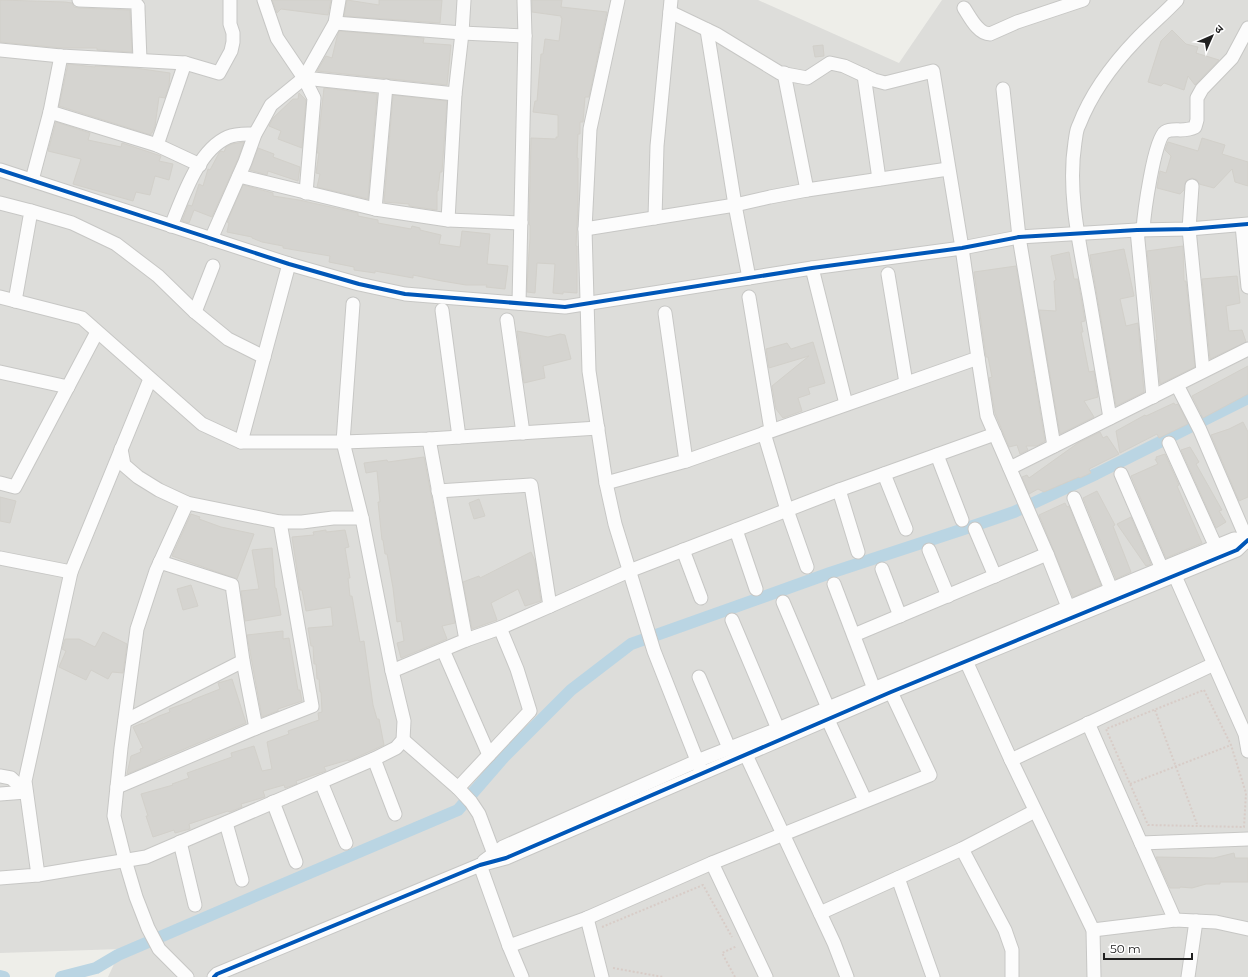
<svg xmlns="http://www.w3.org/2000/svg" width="1248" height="977" font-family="Montserrat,'Noto Sans Devanagari',sans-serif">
<rect width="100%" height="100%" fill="#eeeee9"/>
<polygon fill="#ddddda" points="0,0 758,0 899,63 942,0 1248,0 1248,977 108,977 121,949 0,953"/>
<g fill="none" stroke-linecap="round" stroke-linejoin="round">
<g stroke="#bad5e3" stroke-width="12">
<polyline points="0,976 4,977"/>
<polyline points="61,977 96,968 118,955 267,891 458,810 504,757 571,690 631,644 830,573 973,526 1014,512 1096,474 1248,398"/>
</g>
</g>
<g fill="#d5d4d0" stroke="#d2d0ca">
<polygon points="0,0 65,2 72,3 74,7 79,8 130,10 132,52 97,50 97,48 62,48 0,42"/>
<polygon points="272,0 331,0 328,15 281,9 277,13"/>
<polygon points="347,0 379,5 379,0 442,0 440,23 344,16"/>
<polygon points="532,0 562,0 561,7 607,12 589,97 585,97 583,122 580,122 580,134 578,134 577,158 578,158 578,204 576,246 577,246 577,293 563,292 563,294 553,293 555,264 537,263 535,293 527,292 528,265 530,239 530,225 529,225 531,138 556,139 556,137 558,137 558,115 533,112 535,101 537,101 541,54 543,54 545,39 559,41 562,18 561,18 561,16 532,12"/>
<polygon points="1172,30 1186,44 1198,47 1196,53 1219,60 1195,85 1188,76 1184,90 1164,83 1161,86 1148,82 1161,41"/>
<polygon points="339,31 424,38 423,43 451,45 447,85 317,71 326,56 332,58 337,37"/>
<polygon points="823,45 824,56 815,57 813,46"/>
<polygon points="68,64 95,67 95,66 135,68 170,73 169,86 165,98 159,97 155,126 152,133 151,133 151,135 59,106"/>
<polygon points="324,88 377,94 368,199 317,187 320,174 316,173 319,153 317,153 321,115"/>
<polygon points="299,93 306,100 302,148 278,139 281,131 269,126 273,118 293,99 298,99"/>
<polygon points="393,95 447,101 442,172 440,172 438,191 437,191 437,210 409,206 409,204 384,202"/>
<polygon points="56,122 90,133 88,140 121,147 122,143 161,156 159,161 173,164 169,180 155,176 150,195 136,192 133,201 73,184 81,159 48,151"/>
<polygon points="1202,138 1225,145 1222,154 1248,162 1248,186 1235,182 1232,169 1214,188 1199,184 1197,180 1192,178 1186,181 1184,190 1180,194 1157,188 1160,171 1166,173 1171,156 1165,150 1168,142 1198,151"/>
<polygon points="244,142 238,159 212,217 194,210 189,223 182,221 188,205 192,206 199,184 203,186 208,169 210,170 219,153 221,151 224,152 226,147 232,144"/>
<polygon points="258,148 274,154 273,157 300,167 298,181 268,171 267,175 250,170"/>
<polygon points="243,185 273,193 273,196 299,200 358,213 358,216 378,220 378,223 411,229 412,226 420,228 420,230 441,235 439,244 460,247 462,231 490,234 487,264 508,266 505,289 486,287 487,285 466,285 442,281 413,275 413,278 375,271 375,273 354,270 354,267 329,262 330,256 283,248 283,246 262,242 252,238 252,237 227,232 229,223 227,222"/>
<polygon points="1183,246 1184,281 1186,281 1195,367 1160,384 1156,340 1157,340 1147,251"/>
<polygon points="1124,249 1134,296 1120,299 1126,326 1138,323 1144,392 1116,406 1090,255"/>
<polygon points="1069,252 1074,279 1078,279 1085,321 1081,322 1083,332 1081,332 1089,372 1094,371 1098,397 1084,401 1094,417 1060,434 1039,310 1056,311 1054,281 1056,280 1051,256"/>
<polygon points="1016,266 1045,441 1037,446 1026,446 1028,450 1020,454 1017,445 1009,447 995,413 989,378 992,377 988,357 986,357 974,272"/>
<polygon points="1237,276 1240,303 1226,306 1229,331 1242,330 1246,342 1210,359 1202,279"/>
<polygon points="517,331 548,337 560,334 565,335 571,359 543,366 545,378 524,383"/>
<polygon points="813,342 825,383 808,388 810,394 798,398 802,411 783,418 776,409 772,386 809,356 769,368 766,349 787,343 791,349"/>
<polygon points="1248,366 1248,394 1203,418 1192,396"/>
<polygon points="1174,403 1175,405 1178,404 1188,424 1159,438 1157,434 1120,453 1116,431 1145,415 1146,416"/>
<polygon points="1243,422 1248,432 1248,497 1239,501 1211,435 1229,429"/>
<polygon points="1100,432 1103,438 1107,436 1119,454 1089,469 1091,473 1080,478 1079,477 1044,492 1038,489 1029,494 1022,477 1027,475 1029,478 1078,443"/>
<polygon points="1190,447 1199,462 1196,464 1222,510 1219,511 1226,522 1216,528 1181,450"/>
<polygon points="1165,454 1179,485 1177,486 1202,543 1166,558 1131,476 1158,464 1155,459 1157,459 1156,457"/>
<polygon points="424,457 455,623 442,626 447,639 401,658 397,643 404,641 401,621 397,622 393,588 387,554 385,554 383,540 382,540 378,502 380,502 377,471 366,473 364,463 387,460 388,462"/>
<polygon points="1097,491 1115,525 1113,526 1131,572 1116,579 1083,498"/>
<polygon points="0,497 16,501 10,523 0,521"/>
<polygon points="479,499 485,516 474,519 469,503"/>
<polygon points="1065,503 1067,507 1069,506 1101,585 1073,597 1039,515"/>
<polygon points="191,514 200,517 199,519 221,527 254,534 237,579 172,556"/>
<polygon points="1131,517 1151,564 1146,566 1117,524"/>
<polygon points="326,530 326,532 345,530 349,547 345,548 350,578 348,578 350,596 352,596 360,642 364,641 373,705 377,719 379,719 384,745 351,760 349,761 348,760 324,767 326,771 296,781 297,784 285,788 284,785 263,791 265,797 241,804 242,807 232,811 229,812 228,811 189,824 190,829 175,833 174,830 153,837 146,816 148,816 141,794 173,785 172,784 189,778 187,773 232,757 231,753 254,746 262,771 272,769 267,742 289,734 288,731 319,720 318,713 322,712 321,692 320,692 319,679 317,679 316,664 314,664 313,646 311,646 308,628 333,626 331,607 306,611 302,590 300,590 292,537 314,535 313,532"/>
<polygon points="272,548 275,588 276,588 281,615 245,621 241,591 259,589 252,550"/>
<polygon points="531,552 535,561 541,601 525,606 518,589 491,603 497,620 472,629 463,582 479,576 480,578"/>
<polygon points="191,585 198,606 183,610 177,589"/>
<polygon points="283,631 283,639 289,638 298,690 300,690 302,701 278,709 278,711 262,717 247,635"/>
<polygon points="103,632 127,644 123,673 112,672 108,679 91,670 86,680 59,667 66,651 62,649 65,639 79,639 95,647"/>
<polygon points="232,679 246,723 156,761 156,762 127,774 131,756 141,752 140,749 143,748 133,727 143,723 143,724 159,716 170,712 169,709 192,701 192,700 220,689 218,683"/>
<polygon points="1234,853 1235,858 1248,858 1248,882 1220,882 1220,884 1206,884 1192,888 1180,887 1180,888 1170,888 1156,857 1214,858"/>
</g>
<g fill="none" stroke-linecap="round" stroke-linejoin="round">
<g stroke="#c7c7c5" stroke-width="15">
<g id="minor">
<polyline points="79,0 134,2 138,6 138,9 140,60"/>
<polyline points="264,0 277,38 304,78 314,98 306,193"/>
<polyline points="618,0 590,129 585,229 589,371 606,483 615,524 654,651 700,768"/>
<path d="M964 8C970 17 978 34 990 34L1017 22 1083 0"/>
<polyline points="670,12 716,34 780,73 807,78 830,63 844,66 874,80 885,83 933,71 962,248 978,358 686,461"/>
<polyline points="335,23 462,33 525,36"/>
<polyline points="707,30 735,205 749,278"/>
<polyline points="0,50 61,56 185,63 219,73 231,51 233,42 233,33 230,24 230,0"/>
<polyline points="784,73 807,190"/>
<polyline points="864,75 879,179"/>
<polyline points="304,78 455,94"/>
<polyline points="1003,89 1019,237 1054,446"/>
<polyline points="50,112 157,145 200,165"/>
<polyline points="157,145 185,63"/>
<polyline points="0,170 289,264 359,284 405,294 565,307 812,268 962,248 1019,237 1137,230 1189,229 1248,224"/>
<polyline points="239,176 375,209 448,220 521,223"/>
<polyline points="32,180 50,112 61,56"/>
<polyline points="1192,186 1189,229 1203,371"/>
<polyline points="0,203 31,211 15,301"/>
<polyline points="375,209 386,86"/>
<polyline points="31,211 72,223 116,244 158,276 195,312 228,339 264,357"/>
<polyline points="655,218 657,146 671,0"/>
<polyline points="448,220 455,94 462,33 464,0"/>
<polyline points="1242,225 1248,287"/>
<path d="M171 226C183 197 198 150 228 137 237 133 246 134 255 134"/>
<polyline points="585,229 735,205 770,197 807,190 948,169"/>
<polyline points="1137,230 1153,397"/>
<path d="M1143 230C1144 214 1154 139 1165 132 1173 127 1184 133 1195 127L1197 120V98L1202 89 1232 58 1248 28"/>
<polyline points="211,239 245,162 255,134 264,118 271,105 304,78 335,23 339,0"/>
<polyline points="812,268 846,404"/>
<polyline points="888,274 906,383"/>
<polyline points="0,297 82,318 202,424 241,442"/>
<polyline points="749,297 771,430"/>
<polyline points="519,303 525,36 524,0"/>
<polyline points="353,304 343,442 429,439 598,428"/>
<polyline points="442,310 459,437"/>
<polyline points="195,312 213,266"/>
<polyline points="507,320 523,433"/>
<polyline points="978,358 987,416 1047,554 1068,607"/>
<polyline points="0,372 68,387"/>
<polyline points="1177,385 1200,430 1248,542"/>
<path d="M1110 418C1103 377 1096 336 1089 296 1080 246 1067 193 1075 142 1076 137 1076 130 1079 125 1091 94 1113 64 1136 40 1149 26 1164 14 1177 0"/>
<polyline points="764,433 787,510 807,567"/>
<polyline points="1169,443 1216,547"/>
<polyline points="121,449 124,465 138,477 159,490 187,503 280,522 302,522 333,518 362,518"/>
<polyline points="937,455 962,520"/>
<polyline points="1010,468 1248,349"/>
<polyline points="884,474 906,529"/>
<polyline points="1121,474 1162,569"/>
<polyline points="0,483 15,487 97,332"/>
<polyline points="606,483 686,461 665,313"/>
<polyline points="839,490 995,434"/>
<polyline points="438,491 531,485 550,606 500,628 466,640"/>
<polyline points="1074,498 1111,589"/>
<polyline points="975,529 995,576"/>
<polyline points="736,530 756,589"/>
<polyline points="683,550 701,598"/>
<polyline points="929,550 948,596"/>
<polyline points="0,558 71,572 25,781 38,875 0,878"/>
<polyline points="882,569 900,616"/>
<polyline points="71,572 150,379"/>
<polyline points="1175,576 1245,734 1248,751"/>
<polyline points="834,584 874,689"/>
<polyline points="783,602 828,708"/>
<polyline points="550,606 629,571 839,490 858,552"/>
<polyline points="732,620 778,729"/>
<polyline points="854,635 1047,554"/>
<polyline points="443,650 489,755"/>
<polyline points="966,661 1011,760"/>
<polyline points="392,671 466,640 429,439"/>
<polyline points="699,677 729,748"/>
<polyline points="828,720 865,800"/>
<polyline points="125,721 243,661"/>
<polyline points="1088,723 1175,920"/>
<polyline points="256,728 312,706 280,522"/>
<polyline points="403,740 458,788 471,802 479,814 494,854"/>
<polyline points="746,755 834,943 847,977"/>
<polyline points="374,759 395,814"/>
<polyline points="0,776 11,778 26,792"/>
<polyline points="321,782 346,843"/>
<polyline points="117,787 256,728 243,661 232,585 160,562"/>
<polyline points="458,788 530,711 517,669 500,628"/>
<polyline points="0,794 26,792"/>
<polyline points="273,802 296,862"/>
<polyline points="226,823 242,880"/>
<polyline points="180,842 195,905"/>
<polyline points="1141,843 1248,839"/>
<polyline points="484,861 503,847 697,761 778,729 1136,579 1234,539 1248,540"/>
<polyline points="712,863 766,977"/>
<polyline points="480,865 509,946 522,977"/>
<polyline points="38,875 146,857 374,759 396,748 403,740 404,721 392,671 362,518 343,442 241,442 289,264"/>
<polyline points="898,878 933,977"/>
<polyline points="820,913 962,849"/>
<polyline points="587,918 602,977"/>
<polyline points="1093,930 1175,920 1216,922 1248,929"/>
<polyline points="509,946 587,918 712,863 930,775 891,692"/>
<polyline points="187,977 159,949 148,928 136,897 125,860 114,816 121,748 137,629 156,571 187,503"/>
<polyline points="214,977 217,974 480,865 506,858 891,692 1237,550 1247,540"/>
<polyline points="1012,977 1012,950 1005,930 962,849 1035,811"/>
<polyline points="1094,977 1093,930 1011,760 1214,664"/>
<polyline points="1188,977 1196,921"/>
</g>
</g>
<g stroke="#d8ccc7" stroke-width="2" stroke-dasharray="2 2" stroke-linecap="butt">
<polygon points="1204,690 1231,745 1246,793 1244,827 1148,825 1106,729"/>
<polyline points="1155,710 1197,824"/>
<polyline points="1130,784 1231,745"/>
<polyline points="602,927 703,885 732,937"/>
<polyline points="613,968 663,977"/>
<polyline points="735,977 722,953 737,946"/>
</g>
<use href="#minor" stroke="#fcfcfc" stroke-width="13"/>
<g stroke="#fff" stroke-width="6">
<g id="cycleway">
<polyline points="0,170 289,264 359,284 405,294 565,307 812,268 962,248 1019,237 1137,230 1189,229 1248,224"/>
<polyline points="214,977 217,974 480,865 506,858 891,692 1237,550 1248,540"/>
</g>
</g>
<use href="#cycleway" stroke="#0057b8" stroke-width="4"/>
</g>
<g transform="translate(1212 36) rotate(45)" stroke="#ffffff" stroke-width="3" paint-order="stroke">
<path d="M0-3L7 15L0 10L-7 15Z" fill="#202020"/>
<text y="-6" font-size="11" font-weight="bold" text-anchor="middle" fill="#202020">उ</text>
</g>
<path d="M1104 953v6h88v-6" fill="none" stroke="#202020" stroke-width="2"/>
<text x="1110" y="953" font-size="12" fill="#202020" stroke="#ffffff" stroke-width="3" paint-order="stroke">50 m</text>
</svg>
